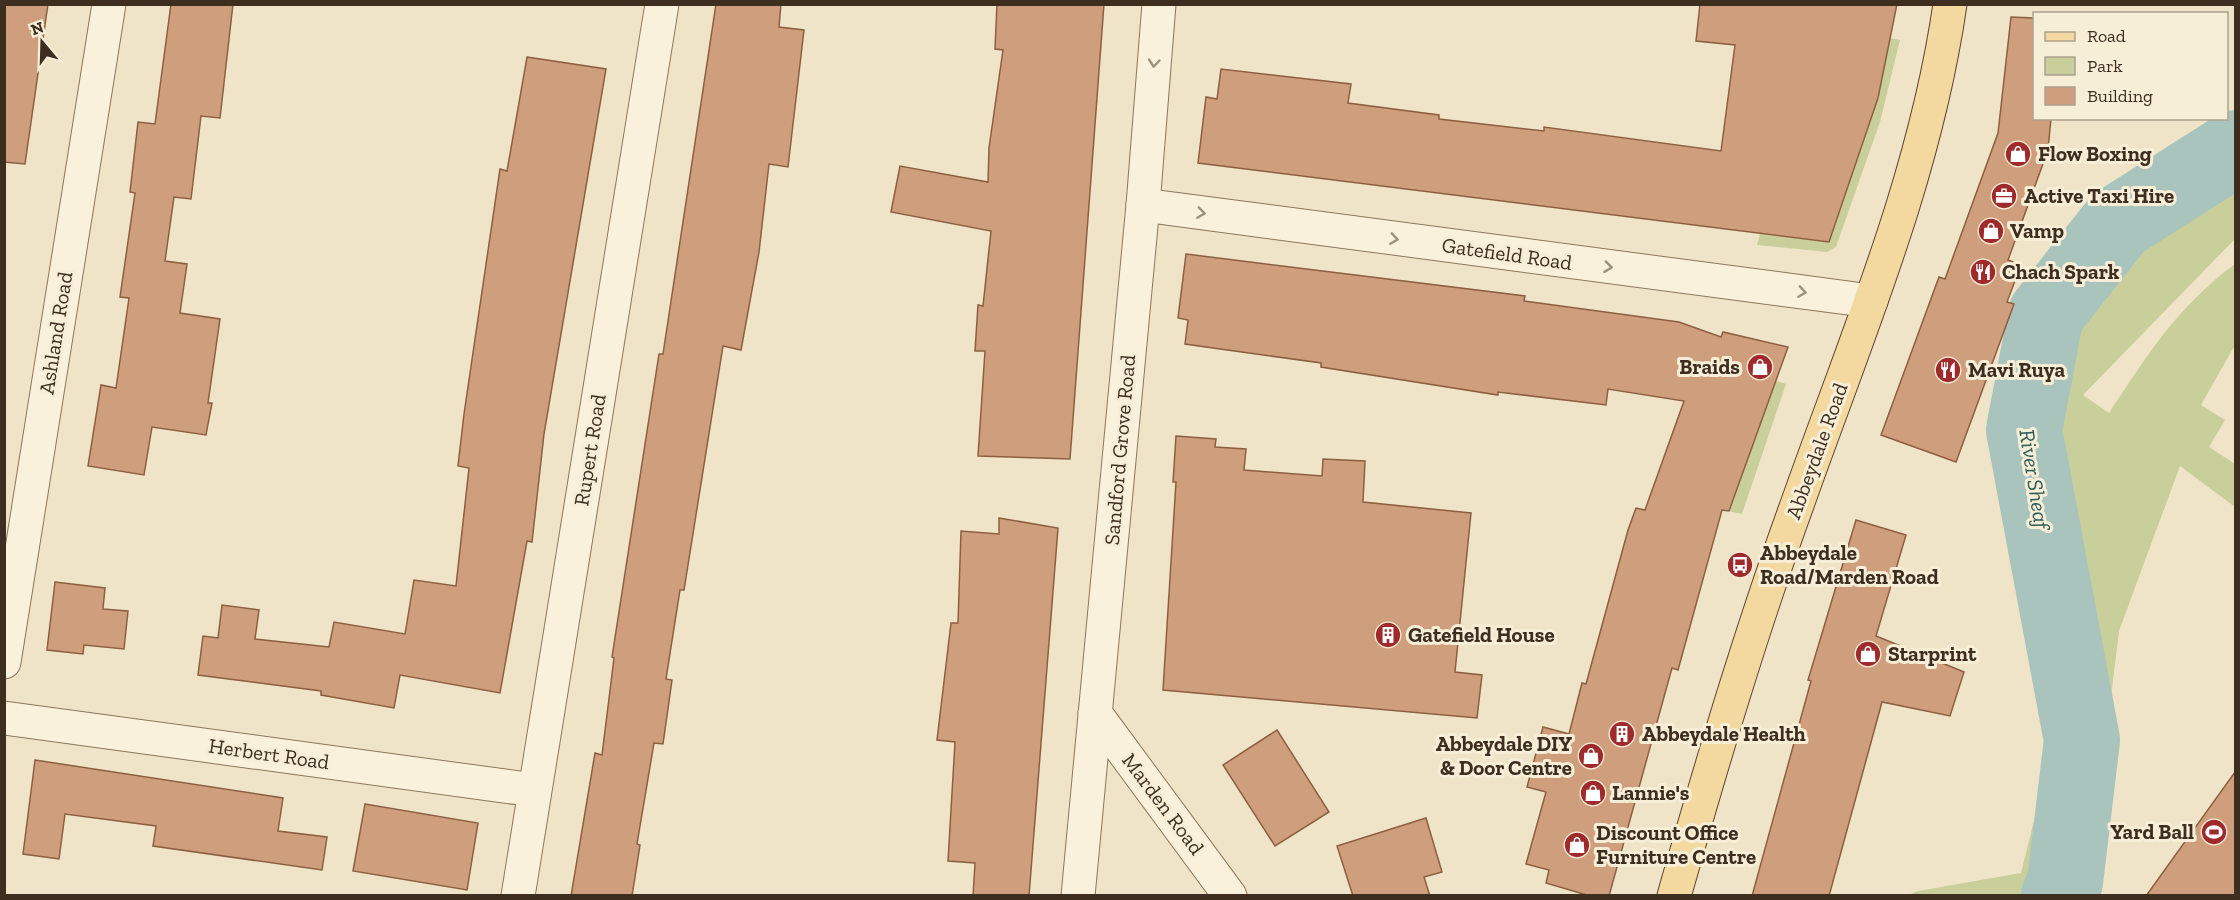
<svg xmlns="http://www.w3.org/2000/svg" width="2240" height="900" font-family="'Zilla Slab',serif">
<rect width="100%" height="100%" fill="#f0e4c8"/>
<g fill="#c9cf9b">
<polygon points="1890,38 1900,40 1880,122 1836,247 1827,252 1757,245 1760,234 1829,242 1871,120"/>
<path d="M2235 125V239L2083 395 2109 413C2148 354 2177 307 2235 264V345L2201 405 2225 420 2209 447 2235 464V507L2180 466 2119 631 2108 722 2074 895H1908L1918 891 2021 873 2052 749 2030 572 1994 424 2032 314 2075 242 2094 222 2125 198Z"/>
<polygon points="1776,381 1786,384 1742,514 1729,511"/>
</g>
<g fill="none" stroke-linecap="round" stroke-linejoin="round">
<polyline stroke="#a9c4bc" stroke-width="76" points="2059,896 2065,882 2082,740 2024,430 2046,314 2118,223 2236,148"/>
</g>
<g fill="#cf9f7d" stroke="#8d5f41" stroke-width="1.5">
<polygon points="4,4 48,4 25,164 4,162"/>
<polygon points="171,4 233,4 220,118 201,116 191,199 174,197 165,261 187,264 180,313 220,319 208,403 212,403 206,435 152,427 144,475 88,466 101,385 116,388 129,298 120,297 135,193 130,192 138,122 155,124"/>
<polygon points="716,4 781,4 779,27 804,30 788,167 769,164 759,252 741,350 723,346 684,590 680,590 666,679 672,680 663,744 654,743 637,844 640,845 632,896 571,896 595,753 602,755 614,658 612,657 659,354 663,354"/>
<polygon points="997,4 1104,4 1070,459 978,456 985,351 975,351 978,305 983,306 991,231 891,212 900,166 988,182 989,148 1003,50 995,49"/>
<polygon points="1700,4 1897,4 1878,98 1829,242 1198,163 1206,97 1217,99 1221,69 1351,84 1348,103 1439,115 1439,119 1544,131 1544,127 1721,151 1735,45 1696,41"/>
<polygon points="2011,17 2034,18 2034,118 2051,118 2048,150 2008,260 2021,265 2007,302 2014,304 1956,462 1881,435 1939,277 1945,279 1998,133"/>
<polygon points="527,57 606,69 544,434 532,542 527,541 500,693 400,675 394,708 321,695 321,691 198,675 203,636 218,638 222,605 259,610 255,639 329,647 334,622 405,634 414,580 456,586 469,468 458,466 464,414 500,169 507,171"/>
<polygon points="1186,254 1525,296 1524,301 1679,322 1721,337 1723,332 1788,347 1729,511 1722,510 1678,670 1672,668 1609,896 1590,896 1546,883 1549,870 1526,864 1546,792 1527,787 1543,727 1569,734 1582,683 1586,684 1628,530 1636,508 1645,510 1684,401 1608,389 1606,405 1498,392 1498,395 1321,367 1321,363 1185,344 1188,320 1178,318"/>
<polygon points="1176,436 1216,439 1215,447 1246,449 1244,470 1322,476 1323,459 1365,461 1363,502 1471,513 1455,672 1482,675 1477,718 1163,690 1176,482 1173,482"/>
<polygon points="999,518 1058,528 1029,896 973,896 975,863 948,861 955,742 937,740 951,623 958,623 961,531 999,534"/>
<polygon points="1856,520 1906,535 1876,636 1964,672 1950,716 1882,702 1829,896 1752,896 1811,681 1808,680"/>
<polygon points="55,582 105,588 103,609 128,611 124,649 84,645 83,654 47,650"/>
<polygon points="1277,730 1329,812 1275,846 1223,765"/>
<polygon points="35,760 283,798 278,831 327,837 322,870 153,846 156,826 65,814 59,859 23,854"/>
<polygon points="2235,772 2235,896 2146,896"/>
<polygon points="365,804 478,823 467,890 353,871"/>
<polygon points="1426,818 1442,872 1424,877 1430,896 1353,896 1337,846"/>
</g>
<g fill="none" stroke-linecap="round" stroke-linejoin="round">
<g stroke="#8d765c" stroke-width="35">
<g id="minor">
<polyline points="1143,205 1871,301"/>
<polyline points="4,662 109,4"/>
<polyline points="1095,713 1230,896"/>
<polyline points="4,718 534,790"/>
<polyline points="518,896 662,4"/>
<polyline points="1078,896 1143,205 1159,4"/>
</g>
</g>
<g stroke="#5b4430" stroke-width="35">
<path id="primary" d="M1674 896C1712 763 1751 631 1798 502 1856 338 1925 178 1950 4"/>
</g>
<use href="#minor" stroke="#faf1dc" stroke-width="33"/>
<use href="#primary" stroke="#f3d9a0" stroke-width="33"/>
</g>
<defs><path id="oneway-chevron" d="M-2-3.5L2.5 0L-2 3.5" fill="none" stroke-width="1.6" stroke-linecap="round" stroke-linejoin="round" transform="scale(1.5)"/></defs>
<g stroke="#9c907e">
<use href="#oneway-chevron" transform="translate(1154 63) rotate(95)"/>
<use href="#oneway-chevron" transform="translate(1201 213) rotate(8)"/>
<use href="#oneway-chevron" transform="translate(1394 239) rotate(8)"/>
<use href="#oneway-chevron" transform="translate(1608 267) rotate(7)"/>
<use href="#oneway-chevron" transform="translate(1802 292) rotate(8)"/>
</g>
<defs>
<g id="shop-disc" transform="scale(1.35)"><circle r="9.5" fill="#9e2a2b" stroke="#f7eed8"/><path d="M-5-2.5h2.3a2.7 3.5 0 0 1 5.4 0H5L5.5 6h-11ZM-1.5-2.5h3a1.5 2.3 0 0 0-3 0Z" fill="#fff"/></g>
<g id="office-disc" transform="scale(1.35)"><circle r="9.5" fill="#9e2a2b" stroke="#f7eed8"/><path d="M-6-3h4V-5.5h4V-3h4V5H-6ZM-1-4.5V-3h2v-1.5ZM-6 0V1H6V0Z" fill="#fff"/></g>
<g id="restaurant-disc" transform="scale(1.35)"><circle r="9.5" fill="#9e2a2b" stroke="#f7eed8"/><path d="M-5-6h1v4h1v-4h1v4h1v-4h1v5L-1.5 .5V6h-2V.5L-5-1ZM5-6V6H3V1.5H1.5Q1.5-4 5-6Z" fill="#fff"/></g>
<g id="bus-disc" transform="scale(1.35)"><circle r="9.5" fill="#9e2a2b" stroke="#f7eed8"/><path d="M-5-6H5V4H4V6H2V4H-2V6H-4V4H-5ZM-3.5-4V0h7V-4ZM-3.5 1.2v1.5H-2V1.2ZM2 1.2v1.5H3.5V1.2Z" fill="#fff"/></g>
<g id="building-disc" transform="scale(1.35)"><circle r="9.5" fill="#9e2a2b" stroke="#f7eed8"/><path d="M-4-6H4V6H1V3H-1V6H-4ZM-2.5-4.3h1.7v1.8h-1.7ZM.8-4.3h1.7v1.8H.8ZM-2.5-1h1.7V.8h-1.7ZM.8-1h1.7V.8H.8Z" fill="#fff"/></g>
<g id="stadium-disc" transform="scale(1.35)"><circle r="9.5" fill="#9e2a2b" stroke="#f7eed8"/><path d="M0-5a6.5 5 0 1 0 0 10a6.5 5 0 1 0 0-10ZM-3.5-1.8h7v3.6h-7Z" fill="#fff"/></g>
</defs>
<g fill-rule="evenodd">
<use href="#shop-disc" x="2018" y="154"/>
<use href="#office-disc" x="2004" y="196"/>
<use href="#shop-disc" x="1991" y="231"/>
<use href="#restaurant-disc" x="1983" y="272"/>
<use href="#shop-disc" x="1760" y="367"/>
<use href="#restaurant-disc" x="1948" y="370"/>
<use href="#bus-disc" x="1740" y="565"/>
<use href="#building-disc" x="1388" y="635"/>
<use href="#shop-disc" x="1868" y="654"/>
<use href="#building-disc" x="1622" y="734"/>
<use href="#shop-disc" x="1591" y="756"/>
<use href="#shop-disc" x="1593" y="793"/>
<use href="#stadium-disc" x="2214" y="832"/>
<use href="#shop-disc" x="1577" y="845"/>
</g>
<g text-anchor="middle" stroke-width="6" stroke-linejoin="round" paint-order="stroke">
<g font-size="21" font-weight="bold" fill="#3d2e20" stroke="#f7eed8" text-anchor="start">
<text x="2038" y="161">Flow Boxing</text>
<text x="2024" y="203">Active Taxi Hire</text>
<text x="2010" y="238">Vamp</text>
<text x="2002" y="279">Chach Spark</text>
<text x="1740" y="374" text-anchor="end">Braids</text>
<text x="1968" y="377">Mavi Ruya</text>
<text x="1760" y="560">Abbeydale<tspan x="1760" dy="24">Road/Marden Road</tspan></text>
<text x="1408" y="642">Gatefield House</text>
<text x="1888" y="661">Starprint</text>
<text x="1642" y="741">Abbeydale Health</text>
<text x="1572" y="751" text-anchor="end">Abbeydale DIY<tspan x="1572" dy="24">&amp; Door Centre</tspan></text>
<text x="1612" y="800">Lannie's</text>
<text x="2194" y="839" text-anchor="end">Yard Ball</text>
<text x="1596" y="840">Discount Office<tspan x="1596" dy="24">Furniture Centre</tspan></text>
</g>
<g font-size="21" fill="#3d2e20" stroke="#f7eed8">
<text transform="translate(1507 254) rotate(8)" y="7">Gatefield Road</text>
<text transform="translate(56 333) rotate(-81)" y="7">Ashland Road</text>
<text transform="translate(590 450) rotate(-81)" y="7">Rupert Road</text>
<text transform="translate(1120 450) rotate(-85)" y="7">Sandford Grove Road</text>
<text transform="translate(1817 451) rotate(-70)" y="7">Abbeydale Road</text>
<text transform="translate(269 754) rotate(8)" y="7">Herbert Road</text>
<text transform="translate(1163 804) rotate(53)" y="7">Marden Road</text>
</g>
<g font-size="22" font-style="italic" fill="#2f5d5a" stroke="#f7eed8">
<text transform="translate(2035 479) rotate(81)" y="8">River Sheaf</text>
</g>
</g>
<rect width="2240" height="900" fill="none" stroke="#3d2e20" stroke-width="12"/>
<rect x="2033" y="12" width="195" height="108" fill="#f7eed8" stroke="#ada18e" stroke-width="1.5"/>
<rect x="2045" y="32" width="30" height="9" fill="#f3d9a0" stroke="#ada18e" stroke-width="1.5"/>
<text x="2087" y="42" font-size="18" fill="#3d2e20">Road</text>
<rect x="2045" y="57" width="30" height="18" fill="#c9cf9b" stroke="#ada18e" stroke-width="1.5"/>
<text x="2087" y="72" font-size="18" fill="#3d2e20">Park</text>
<rect x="2045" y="87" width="30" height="18" fill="#cf9f7d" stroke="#ada18e" stroke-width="1.5"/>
<text x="2087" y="102" font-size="18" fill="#3d2e20">Building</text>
<g transform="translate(42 42) rotate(341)" stroke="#f7eed8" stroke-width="4.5" paint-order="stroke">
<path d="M0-4.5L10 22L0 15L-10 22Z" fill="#3d2e20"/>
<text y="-9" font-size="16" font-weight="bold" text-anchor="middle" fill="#3d2e20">N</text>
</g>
</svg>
